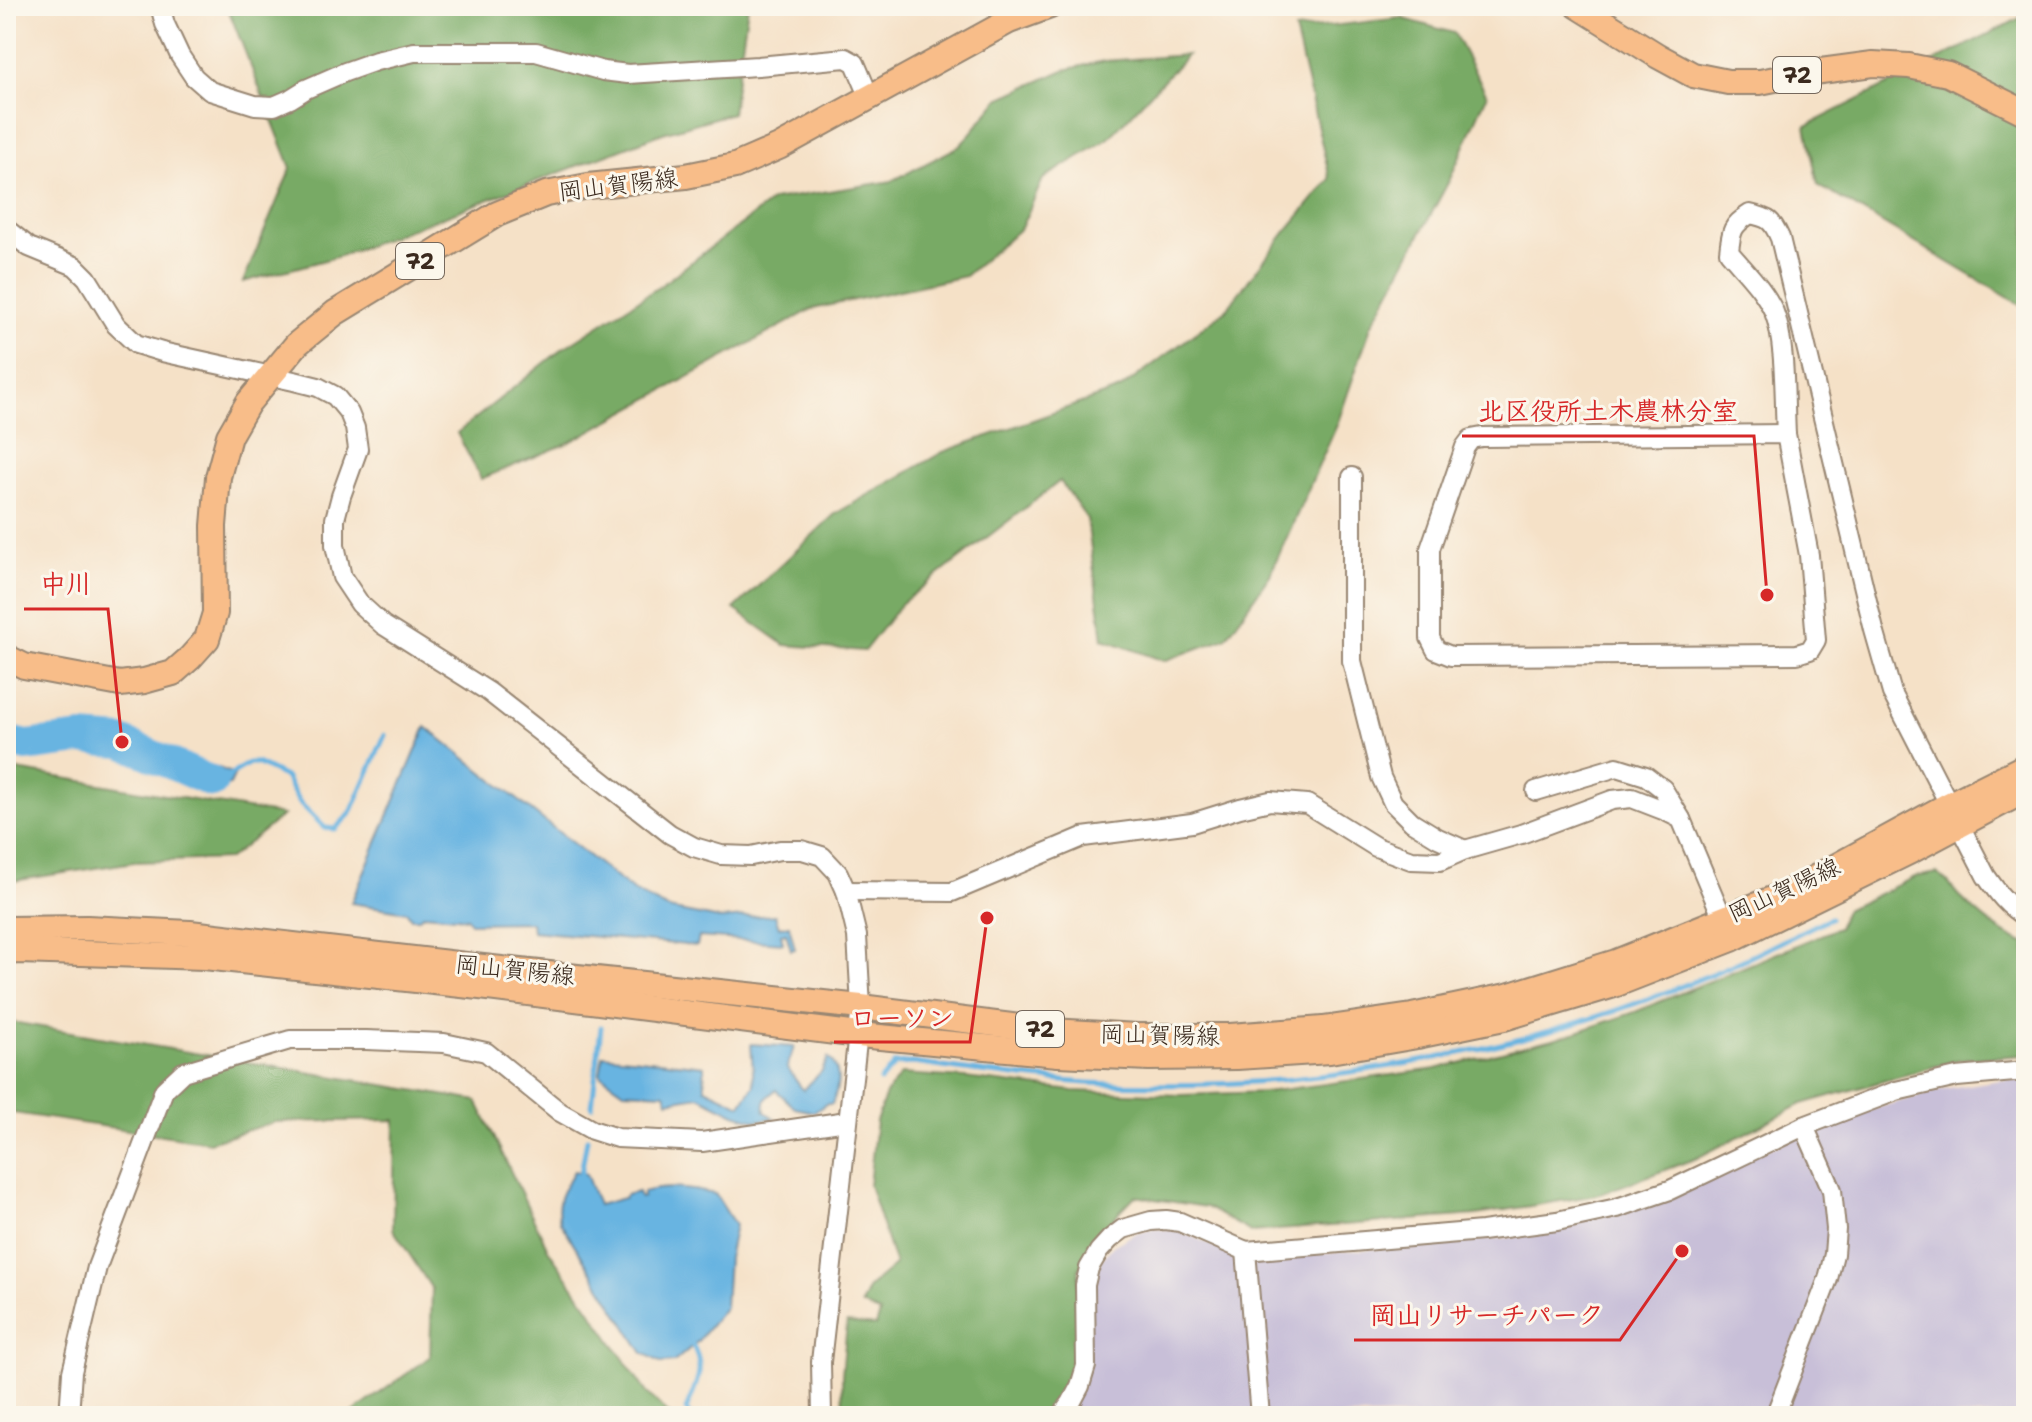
<svg xmlns="http://www.w3.org/2000/svg" width="2032" height="1422" font-family="'Shantell Sans','Klee One',sans-serif">
<rect width="100%" height="100%" fill="#fbf7ec"/>
<filter id="ink" filterUnits="userSpaceOnUse"><feTurbulence type="fractalNoise" baseFrequency=".0125" numOctaves="2"/><feDisplacementMap in="SourceGraphic" scale="16" xChannelSelector="R" yChannelSelector="G"/><feConvolveMatrix kernelMatrix="1 2 1 2 8 2 1 2 1" color-interpolation-filters="sRGB"/></filter>
<filter id="wash" filterUnits="userSpaceOnUse"><feTurbulence type="fractalNoise" baseFrequency=".006" numOctaves="4" result="noise"/><feDisplacementMap in="SourceGraphic" scale="32" xChannelSelector="R" yChannelSelector="G"/><feGaussianBlur stdDeviation="1.8" result="paint"/><feColorMatrix in="noise" values="0 0 0 0 0 0 0 0 0 0 0 0 0 0 0 0 0 1.4 0 .05"/><feComposite in="paint" operator="in"/></filter>
<g filter="url(#wash)">
<rect width="100%" height="100%" fill="#f5e1c7"/>
<polygon fill="#c8bfd8" points="2026,1079 2026,1416 1070,1416 1093,1282 1100,1262 1113,1246 1138,1232 1156,1229 1178,1230 1236,1256 1262,1258 1517,1237 1565,1228 1853,1115 1943,1089 2001,1080"/>
<g fill="#78aa65" stroke="#5a6a42" stroke-width="2">
<polygon points="227,6 748,6 732,113 663,133 340,256 243,282 291,168"/>
<polygon points="2026,15 2026,308 1818,185 1806,126"/>
<polygon points="1401,18 1454,33 1487,95 1450,179 1371,326 1337,425 1270,575 1226,638 1164,661 1103,639 1087,519 1060,481 902,603 864,651 785,645 734,609 835,514 943,452 1120,389 1225,311 1285,233 1330,179 1295,30"/>
<polygon points="1187,55 1108,139 1043,179 1021,228 965,276 812,309 568,443 481,479 457,433 562,349 660,286 773,200 892,181 960,146 999,99 1064,70 1104,61"/>
<polygon points="6,768 283,815 229,859 134,862 6,882"/>
<path d="M1937 873C1949 881 1950 886 1959 896 1979 915 2000 934 2026 944V1055L1961 1059 1802 1104 1697 1158 1597 1195 1476 1215 1251 1232 1206 1207 1135 1196 1102 1230 1079 1269 1076 1367 1064 1398 1046 1416H843L842 1375 847 1323 876 1326 880 1313 861 1305 869 1287 895 1265 869 1185 876 1121 886 1094 901 1074 965 1078 1073 1091 1181 1095 1266 1092 1436 1069 1568 1035 1635 1012 1838 928 1845 910 1915 877Z"/>
<polygon points="6,1021 477,1101 548,1249 647,1393 671,1416 348,1416 430,1357 432,1289 393,1229 395,1120 275,1122 209,1142 6,1112"/>
</g>
<g fill="#67b4e1" stroke="#516f80" stroke-width="2">
<polygon points="426,727 633,891 668,909 720,919 775,915 779,927 789,925 795,949 791,950 786,933 781,934 783,943 699,937 697,946 532,931 531,922 470,923 467,918 424,914 419,918 411,918 407,912 351,903"/>
<polygon points="213,766 235,774 230,785 201,792"/>
<path d="M751 1044 794 1047 787 1068 803 1090 822 1071 828 1058C843 1069 838 1089 832 1104H826L814 1112 795 1108 776 1090C767 1096 763 1101 765 1112L774 1118 757 1121 735 1114 699 1096 668 1101 665 1093 624 1091 600 1074 603 1055 704 1066 705 1088 741 1105 754 1085Z"/>
<path d="M574 1171 586 1174 598 1205 624 1198 626 1195 638 1192 640 1198 643 1197V1192C667 1185 691 1189 715 1194L735 1225 728 1258 725 1307 697 1342 674 1362 662 1363 643 1353 560 1222C554 1200 564 1189 574 1171Z"/>
</g>
<g fill="none" stroke-linecap="round" stroke-linejoin="round">
<g stroke="#67b4e1" stroke-width="5">
<polyline points="228,776 249,763 257,763 285,777 299,802 325,828 335,829 351,813 385,735"/>
<path d="M880 1081 895 1064 913 1063C971 1071 1029 1079 1087 1083 1304 1094 1522 1056 1721 970 1758 955 1793 935 1830 918"/>
<polyline points="592,1106 601,1027"/>
<polyline points="580,1179 587,1139"/>
<path d="M690 1341C708 1368 696 1383 686 1410L691 1416"/>
</g>
<polyline stroke="#67b4e1" stroke-width="32" points="6,741 26,746 81,739 122,742 212,782"/>
</g>
</g>
<g filter="url(#ink)">
<g fill="none" stroke-linecap="round" stroke-linejoin="round">
<g stroke="#988672" stroke-width="22">
<g id="minor">
<polyline points="160,6 165,24 180,56 194,77 210,91 255,105 274,106 290,99 306,89 345,72 376,61 414,52 536,52 603,71 628,74 758,66 846,58 855,63 870,98"/>
<polyline points="6,229 29,247 75,266 87,278 116,325 136,344 162,352 294,381 318,387 335,396 349,413 355,428 358,449 341,496 335,519 335,545 342,577 360,604 383,625 489,692 670,834 694,847 721,855 751,856 780,850 802,850 822,856 838,873 846,891 857,936 861,1007 821,1362 822,1416"/>
<polygon points="1786,434 1809,555 1816,640 1810,650 1797,654 1451,656 1436,650 1430,638 1430,549 1465,447 1471,439 1482,437"/>
<path d="M1786 434C1784 400 1786 342 1774 312 1764 289 1745 271 1729 252 1731 231 1732 225 1750 214 1769 218 1772 220 1780 238L1874 630 1892 693 1986 876C1997 892 2008 907 2026 917"/>
<polyline points="1352,477 1352,661 1381,777 1393,803 1412,822 1438,838 1465,850"/>
<polyline points="1536,791 1617,767 1646,776 1663,789 1681,819"/>
<polyline points="846,891 952,892 1083,837 1192,823 1240,808 1270,801 1307,804 1376,847 1411,860 1440,861 1465,850 1521,834 1612,800 1632,798 1663,810 1681,819 1723,919"/>
<polyline points="1246,1251 1260,1416"/>
<polyline points="69,1416 72,1372 97,1267 164,1090 183,1072 290,1040 366,1040 444,1043 486,1052 560,1112 592,1130 617,1138 702,1142 847,1121"/>
<polyline points="1061,1416 1071,1403 1080,1386 1086,1366 1085,1285 1089,1268 1099,1251 1110,1239 1123,1229 1151,1221 1166,1220 1180,1222 1246,1251 1482,1231 1557,1221 1617,1208 1670,1190 1804,1126 1896,1091 1957,1077 2026,1071"/>
<polyline points="1775,1416 1828,1279 1834,1254 1836,1229 1832,1190 1804,1126"/>
</g>
</g>
<g stroke="#988672" stroke-width="28">
<g id="major">
<polyline points="1578,6 1658,56 1693,75 1728,82 1760,82 1806,73 1873,64 1909,66 1948,74 2026,113"/>
<polyline points="6,657 24,666 120,684 144,681 173,673 190,658 207,639 215,613 214,526 218,477 229,436 248,403 297,344 335,313 497,214 546,194 588,186 686,176 735,166 779,147 1009,21 1050,6"/>
<polyline points="6,929 87,928 190,933 483,967 861,1007 1052,1031 1137,1036 1230,1036 1323,1029 1412,1016 1507,996 1616,962 1789,892 1948,805 2026,766"/>
<polyline points="6,952 19,951 204,957 480,987 859,1035 1058,1054 1149,1058 1237,1057 1330,1051 1417,1036 1504,1018 1614,985 1732,939 1913,850 2026,790"/>
</g>
</g>
<use href="#minor" stroke="#fff" stroke-width="18"/>
<use href="#major" stroke="#f8bd89" stroke-width="24"/>
</g>
</g>
<g text-anchor="middle" stroke-width="6" stroke-linejoin="round" paint-order="stroke">
<g fill="#fbf7ec" stroke="#75685c" stroke-width="2">
<rect x="1773" y="57" width="48" height="36" rx="6"/>
<rect x="396" y="243" width="48" height="36" rx="6"/>
<rect x="1016" y="1011" width="48" height="36" rx="6"/>
</g>
<g font-size="22" font-weight="bold" fill="#3b2a1e">
<text x="1797" y="83">72</text>
<text x="420" y="269">72</text>
<text x="1040" y="1037">72</text>
</g>
<g font-size="24" fill="#3b2a1e" stroke="#fbf7ec">
<text transform="translate(618 185) rotate(-7)" y="8">岡山賀陽線</text>
<text transform="translate(1784 890) rotate(-25)" y="8">岡山賀陽線</text>
<text transform="translate(515 970) rotate(6)" y="8">岡山賀陽線</text>
<text transform="translate(1160 1035) rotate(1)" y="8">岡山賀陽線</text>
</g>
</g>
<path fill="none" stroke="#d62828" stroke-width="3" d="M1767 595L1754 436H1462M122 742L108 609H24M987 918L970 1042H834M1682 1251L1620 1340H1354"/>
<g fill="#d62828" stroke="#fbf7ec" stroke-width="3">
<circle cx="1767" cy="595" r="8"/>
<circle cx="122" cy="742" r="8"/>
<circle cx="987" cy="918" r="8"/>
<circle cx="1682" cy="1251" r="8"/>
</g>
<g font-size="26" text-anchor="middle" font-weight="bold" fill="#d62828" stroke="#fbf7ec" stroke-width="6" stroke-linejoin="round" paint-order="stroke">
<text x="1608" y="420">北区役所土木農林分室</text>
<text x="66" y="593">中川</text>
<text x="902" y="1027">ローソン</text>
<text x="1487" y="1324">岡山リサーチパーク</text>
</g>
<rect width="2032" height="1422" fill="none" stroke="#fbf7ec" stroke-width="32"/>
</svg>
